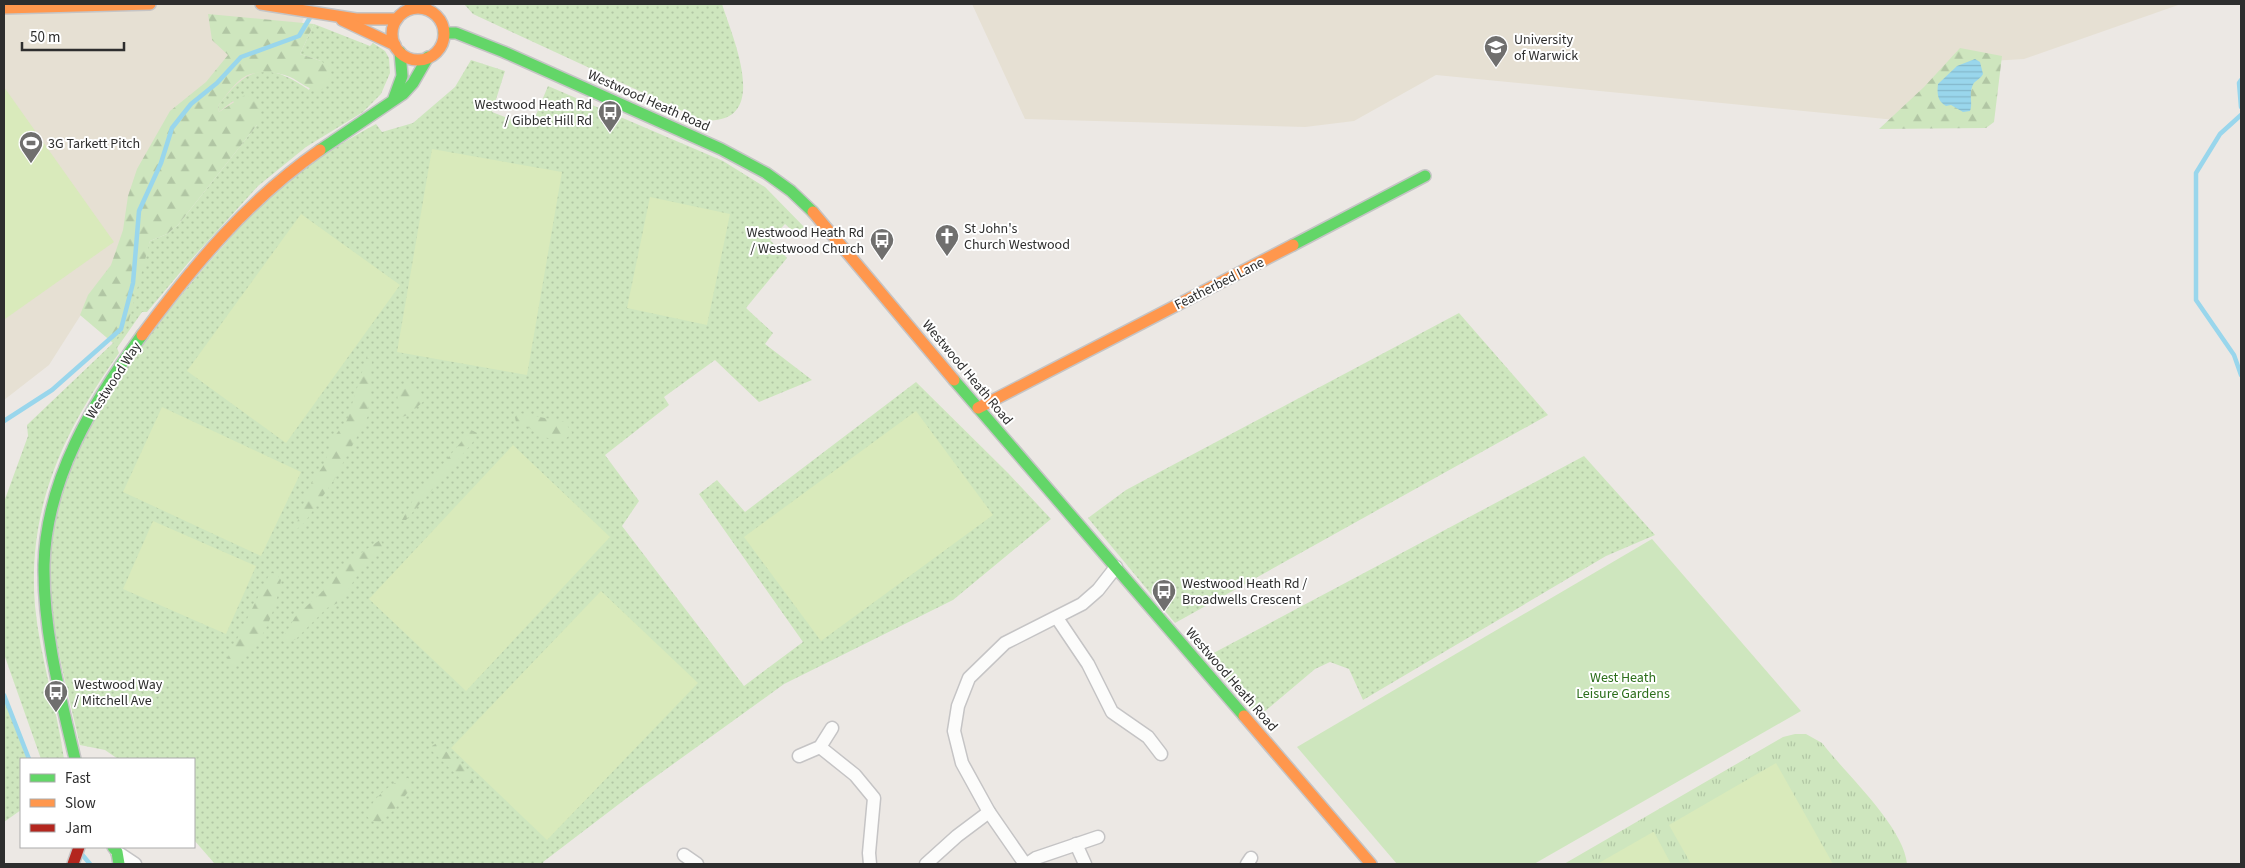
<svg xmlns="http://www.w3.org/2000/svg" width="2245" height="868" font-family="'Source Sans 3',sans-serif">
<defs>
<pattern id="grass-dots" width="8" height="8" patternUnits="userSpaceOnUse" patternTransform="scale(1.25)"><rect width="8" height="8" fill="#cee6be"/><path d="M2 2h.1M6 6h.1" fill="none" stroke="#b1c6a4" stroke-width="1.8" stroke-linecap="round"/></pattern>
<pattern id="forest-firs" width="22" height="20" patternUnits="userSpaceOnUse" patternTransform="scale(1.25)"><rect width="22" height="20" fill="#cee6be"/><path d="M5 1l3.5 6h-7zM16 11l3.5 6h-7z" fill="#b1c6a4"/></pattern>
<pattern id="park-tufts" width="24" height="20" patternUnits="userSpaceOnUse" patternTransform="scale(1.25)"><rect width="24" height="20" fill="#cee6be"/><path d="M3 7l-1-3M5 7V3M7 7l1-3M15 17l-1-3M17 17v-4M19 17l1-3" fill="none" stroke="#b1c6a4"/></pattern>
<pattern id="water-rules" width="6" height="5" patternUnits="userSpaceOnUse" patternTransform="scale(1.25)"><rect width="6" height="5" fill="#99d6ec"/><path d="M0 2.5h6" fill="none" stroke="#84b8cb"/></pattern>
</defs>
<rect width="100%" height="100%" fill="#ece8e4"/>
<g fill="#e6e0d3">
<polygon points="4,4 308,4 301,26 124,247 49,365 4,400"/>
<polygon points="972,4 2181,4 2024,59 1992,61 1983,94 1978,128 1436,75 1354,121 1305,127 1025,119"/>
</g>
<g fill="url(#grass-dots)">
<path d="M464 4H722C733 39 773 127 702 120L473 14Z"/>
<path d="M314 24 370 46 373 43 385 51 389 58 390 73 381 94 363 112 306 147 258 186 189 262 147 312H142L117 348 119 353C64 431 27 507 35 606 40 658 57 708 64 759H41L4 654V502L28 436 27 425 113 343C135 314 138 274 150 241L167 234 178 225 257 125 233 101 219 112 218 106C247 66 268 61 309 90L321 61 300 54Z"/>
<path d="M471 60 505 71 492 112 531 127 548 86 723 161 765 187 809 232 802 239 785 224 770 240 787 258 746 308 773 333 765 344 812 380 759 402 715 360 664 397 669 405 605 455 639 501 622 526 744 686 803 642 699 494 717 480 745 512 916 382 1008 473 1051 519 953 600 784 684 640 788 543 862 544 864H215L194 840V759H118L105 750 80 745C67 686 48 624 50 563 53 454 141 342 209 262 233 235 256 207 285 183 312 161 345 141 376 124L382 132 413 123 455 87Z"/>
<polygon points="1459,313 1548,415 1175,623 1088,518 1126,490 1154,475"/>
<polygon points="1584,456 1655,535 1606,556 1363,700 1349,669 1330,662 1315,669 1258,717 1206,657"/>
<polygon points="4,695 29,759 21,759 21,810 4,822"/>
</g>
<g fill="url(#forest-firs)">
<path d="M208 14 314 24 300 54 321 61 331 68C326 107 307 85 290 77 279 72 263 71 251 74 238 77 226 96 218 106L219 112 245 95 257 99 262 109 257 125 178 225 167 234 150 241 128 324 113 343 80 315 88 295 111 265 123 230 128 196 137 169 170 111 206 82 228 55 212 40Z"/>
<polygon points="1960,48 2002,56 1994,122 1986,128 1879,129 1924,87"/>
<polygon points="368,353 372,359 368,416 334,480 305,522 296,530 294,528 299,518 309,487 325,463 331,441 347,420"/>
<path d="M403 384C414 385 423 390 424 401L408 415 402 417C398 405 394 394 403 384Z"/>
<polygon points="519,413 565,422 572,433 564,440 540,437 527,426 516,422 515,417"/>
<polygon points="471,430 477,433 473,442 406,520 402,520 413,500"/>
<polygon points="380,540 384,546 361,570 340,602 327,608 296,639 286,644 282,640 295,617 323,591 327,580 342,566"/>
<path d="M272 573 277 575 281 580C277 602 269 629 254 647 248 655 240 658 235 667L229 666 226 661 268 577Z"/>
<polygon points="437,743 469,772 474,783 465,783 436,755 432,751 432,746"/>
<path d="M408 778 412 787 394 810 380 822 371 821 366 815C374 797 389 783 408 778Z"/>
</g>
<path fill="url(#park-tufts)" d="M1795 734H1806L1822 743C1846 774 1904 827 1907 864H1564L1783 737Z"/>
<polygon fill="#cee6be" points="1652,539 1801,711 1534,864 1397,864 1297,747"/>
<g fill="#d9eabb">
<polygon points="4,87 114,242 5,319 4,317"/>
<polygon points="432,149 562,172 527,375 397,352"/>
<polygon points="650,197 730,214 707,325 627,308"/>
<polygon points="301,214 400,285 286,443 187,371"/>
<polygon points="162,407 301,472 261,556 123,492"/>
<polygon points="916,411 993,515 821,641 744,537"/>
<polygon points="513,445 610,537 466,691 369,599"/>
<polygon points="153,521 256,566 226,634 123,589"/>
<polygon points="601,591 698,683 547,840 451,748"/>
<polygon points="1776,763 1833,864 1691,864 1669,825"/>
<polygon points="1654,832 1671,864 1597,864 1653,832"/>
</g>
<path fill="url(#water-rules)" d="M1975 59 1980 62 1983 74C1980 80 1974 80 1972 87 1969 95 1973 104 1970 111L1963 112 1951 105 1946 106C1937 101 1937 93 1938 84L1957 66Z"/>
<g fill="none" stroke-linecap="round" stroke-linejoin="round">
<g stroke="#99d6ec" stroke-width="4.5">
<polyline points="2241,80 2239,83 2241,107"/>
<polyline points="2241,115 2220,134 2196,173 2196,300 2234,355 2241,375"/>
<polyline points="4,421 52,390 121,329 133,283 139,211 161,163 172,128 191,104 217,83 241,57 299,36 311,16"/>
<polyline points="4,695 29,759"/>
<polyline points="80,852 90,864"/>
</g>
<g stroke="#c5c4c5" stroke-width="15">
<g id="street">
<polyline points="1057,618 1088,664 1112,712 1148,737 1161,754"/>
<polyline points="820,747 855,775 874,798 869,853 870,864"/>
<polyline points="799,756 820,747 832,728"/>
<polyline points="1076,844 1085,864"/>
<polyline points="117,852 135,864"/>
<polyline points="684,855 697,864"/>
<polyline points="926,864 957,836 989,812"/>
<polyline points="1025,864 989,812 962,763 954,731 958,706 969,678 1005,643 1082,604 1098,590 1116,567"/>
<polyline points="1027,864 1036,858 1098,837"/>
<polyline points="1247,864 1251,858"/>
</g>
</g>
<g stroke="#c5c4c5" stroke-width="14">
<g id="fast">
<polyline points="444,33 456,33 504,52 721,149 766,173 791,191 813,212"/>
<polyline points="394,98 402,76 400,52"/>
<polyline points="320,150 403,94 413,83 428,57"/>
<polyline points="1293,245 1425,176"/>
<polyline points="954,380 1244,716"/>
<path d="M75 759C60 695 43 631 44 565 46 479 93 402 142 335"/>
<polyline points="113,847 117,852 119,864"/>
</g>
</g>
<g stroke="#c5c4c5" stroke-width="14">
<g id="slow">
<polyline points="261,4 356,19 397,19"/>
<polyline points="4,8 150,4"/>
<circle cx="418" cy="34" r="26"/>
<polyline points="342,20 395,45"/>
<polyline points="813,212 954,380"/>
<path d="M142 335C194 265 248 200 320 150"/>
<polyline points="978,408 1293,245"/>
<polyline points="1244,716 1371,864"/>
</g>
</g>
<g stroke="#c5c4c5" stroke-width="14">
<polyline id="jam" points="73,864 79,847"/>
</g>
<use href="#street" stroke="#fcfcfb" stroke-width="12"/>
<use href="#fast" stroke="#63d668" stroke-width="11"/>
<use href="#slow" stroke="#ff974d" stroke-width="11"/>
<use href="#jam" stroke="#b3261e" stroke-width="11"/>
</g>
<defs>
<g id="university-pin" transform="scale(1.25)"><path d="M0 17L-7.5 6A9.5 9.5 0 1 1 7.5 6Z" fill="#706f6e" stroke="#fff"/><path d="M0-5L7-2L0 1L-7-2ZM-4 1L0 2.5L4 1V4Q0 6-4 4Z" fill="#fff"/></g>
<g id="bus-pin" transform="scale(1.25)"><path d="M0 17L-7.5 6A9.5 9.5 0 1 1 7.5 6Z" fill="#706f6e" stroke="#fff"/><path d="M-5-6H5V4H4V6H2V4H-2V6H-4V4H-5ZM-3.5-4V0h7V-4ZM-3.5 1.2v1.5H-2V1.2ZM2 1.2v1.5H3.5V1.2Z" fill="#fff"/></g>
<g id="stadium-pin" transform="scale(1.25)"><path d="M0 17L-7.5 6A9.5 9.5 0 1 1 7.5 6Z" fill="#706f6e" stroke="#fff"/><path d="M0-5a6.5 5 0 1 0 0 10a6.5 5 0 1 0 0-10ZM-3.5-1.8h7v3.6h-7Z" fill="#fff"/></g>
<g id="church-pin" transform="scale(1.25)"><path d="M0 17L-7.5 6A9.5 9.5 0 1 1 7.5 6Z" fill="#706f6e" stroke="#fff"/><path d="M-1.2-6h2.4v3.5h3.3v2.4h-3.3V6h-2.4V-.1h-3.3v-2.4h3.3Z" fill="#fff"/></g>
</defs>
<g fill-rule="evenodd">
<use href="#university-pin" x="1496" y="47"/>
<use href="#bus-pin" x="610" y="112"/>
<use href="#stadium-pin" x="31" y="143"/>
<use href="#church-pin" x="947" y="236"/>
<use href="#bus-pin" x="882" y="240"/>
<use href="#bus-pin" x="1164" y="591"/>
<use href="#bus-pin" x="56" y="692"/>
</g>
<g text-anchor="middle" stroke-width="4" stroke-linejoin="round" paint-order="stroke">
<g font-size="14" fill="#2e2e2e" stroke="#fff" text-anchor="start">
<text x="1514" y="44">University<tspan x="1514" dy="16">of Warwick</tspan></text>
<text x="592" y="109" text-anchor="end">Westwood Heath Rd<tspan x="592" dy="16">/ Gibbet Hill Rd</tspan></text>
<text x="48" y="148">3G Tarkett Pitch</text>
<text x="964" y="233">St John's<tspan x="964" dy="16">Church Westwood</tspan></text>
<text x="864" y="237" text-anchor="end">Westwood Heath Rd<tspan x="864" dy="16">/ Westwood Church</tspan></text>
<text x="1182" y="588">Westwood Heath Rd /<tspan x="1182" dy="16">Broadwells Crescent</tspan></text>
<text x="74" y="689">Westwood Way<tspan x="74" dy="16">/ Mitchell Ave</tspan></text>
</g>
<g font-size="14" fill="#2e2e2e" stroke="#fff">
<text transform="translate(649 100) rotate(24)" y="5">Westwood Heath Road</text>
<text transform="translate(1219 283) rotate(-27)" y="5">Featherbed Lane</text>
<text transform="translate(968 372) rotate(50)" y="5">Westwood Heath Road</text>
<text transform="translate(113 380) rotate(-57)" y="5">Westwood Way</text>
<text transform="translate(1232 679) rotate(49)" y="5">Westwood Heath Road</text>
</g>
<g font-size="14" fill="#2c6e1b" stroke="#fff">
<text x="1623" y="682">West Heath<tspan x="1623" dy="16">Leisure Gardens</tspan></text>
</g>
</g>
<rect width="2245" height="868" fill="none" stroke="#2e2e2e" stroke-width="10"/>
<rect x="20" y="758" width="175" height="90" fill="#ffffff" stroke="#ababab"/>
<rect x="30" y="774" width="25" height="8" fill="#63d668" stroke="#ababab"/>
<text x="65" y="783" font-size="15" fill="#2e2e2e">Fast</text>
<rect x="30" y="799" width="25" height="8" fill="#ff974d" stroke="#ababab"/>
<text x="65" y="808" font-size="15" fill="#2e2e2e">Slow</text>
<rect x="30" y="824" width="25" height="8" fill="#b3261e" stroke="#ababab"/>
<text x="65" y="833" font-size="15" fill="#2e2e2e">Jam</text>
<path d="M22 42v8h102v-8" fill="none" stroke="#2e2e2e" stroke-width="2.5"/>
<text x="30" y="42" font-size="15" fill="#2e2e2e" stroke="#ffffff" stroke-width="4" paint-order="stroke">50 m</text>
</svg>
